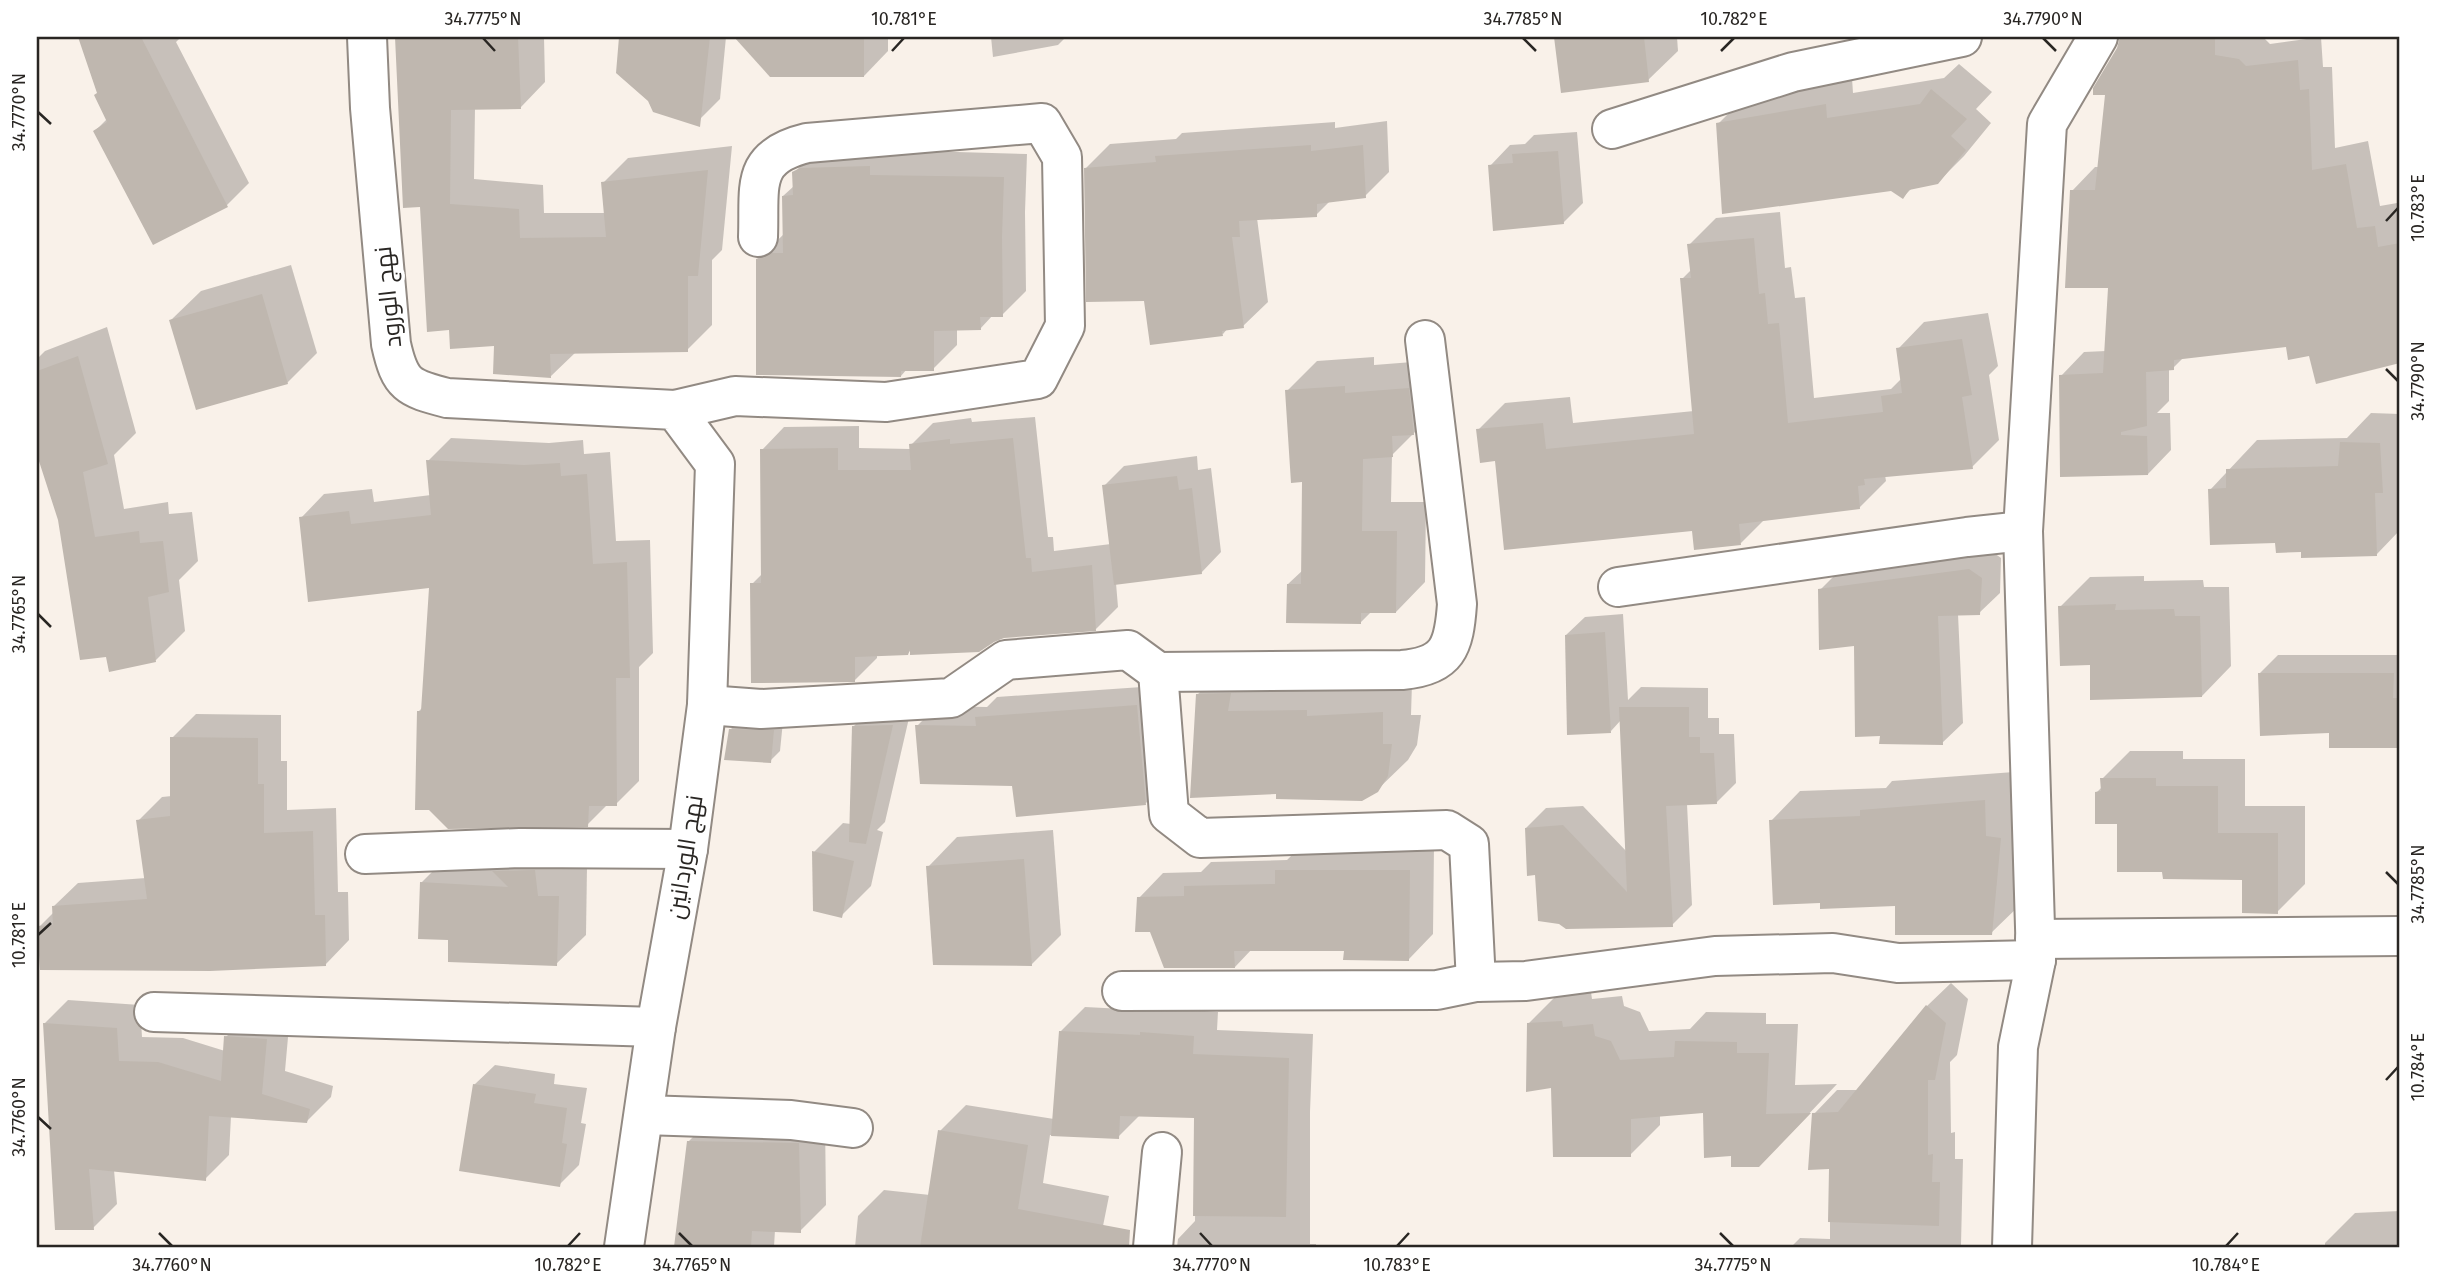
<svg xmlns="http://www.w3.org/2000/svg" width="2437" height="1284" font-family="'Fira Sans',Cairo,sans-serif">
<rect width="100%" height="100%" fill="#f9f1e9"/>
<g fill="#0003">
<polygon points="80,37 181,37 176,42 249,183 227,205 153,243 95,131 107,119"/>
<polygon points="397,37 544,37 545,82 521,107 475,108 474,179 543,185 544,213 606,213 603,183 628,158 732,146 722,250 712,260 712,325 687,350 576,352 551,376 495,345 450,328 422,206 405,206"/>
<polygon points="621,37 726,37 720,99 695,124 649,100 618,72"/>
<polygon points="742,37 888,37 888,51 864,76 740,40"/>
<polygon points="991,37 1066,37 1058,45 993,57"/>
<polygon points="1556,37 1677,37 1678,51 1648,80 1563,91"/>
<polygon points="2120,37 2263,37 2270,44 2321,37 2323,67 2332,67 2335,148 2368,141 2380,206 2397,203 2400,222 2400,349 2310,354 2287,345 2184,357 2173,368 2169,369 2169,401 2157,413 2170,413 2171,450 2148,474 2061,376 2084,352 2106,351 2110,286 2072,191 2095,167 2099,167"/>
<polygon points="1959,64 1992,92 1976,109 1991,123 1964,156 1937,183 1912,188 1903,197 1891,189 1718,124 1745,97 1852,78 1853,93 1944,78"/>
<polygon points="1387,121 1389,172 1365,196 1331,200 1316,215 1257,218 1268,302 1243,326 1228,328 1223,334 1145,299 1086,168 1110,144 1176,139 1182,133 1335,122 1335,128"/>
<polygon points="1577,132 1583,203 1563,223 1490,166 1510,145 1525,144 1534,135"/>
<polygon points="818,148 1027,154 1025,212 1026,291 1002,315 993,315 980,329 957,329 957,345 933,369 907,369 901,376 758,259 784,234 783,196 794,186 794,173"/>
<polygon points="1780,212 1785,268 1791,267 1795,298 1805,297 1814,398 1891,389 1902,378 1898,349 1924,322 1988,313 1998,366 1989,375 1999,440 1972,467 1885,475 1886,481 1859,508 1765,519 1741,543 1694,529 1497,460 1478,430 1505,403 1570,397 1573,423 1694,411 1682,279 1692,269 1689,245 1716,218"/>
<polygon points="291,265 317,353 287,383 171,320 201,291"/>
<polygon points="107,327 136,433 114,455 124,509 168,502 169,514 192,512 198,561 179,580 185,631 156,660 108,655 37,449 37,359 45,351"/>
<polygon points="1374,357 1374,365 1438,360 1422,425 1392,455 1391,502 1426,502 1425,582 1396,612 1371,612 1360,623 1288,584 1303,570 1304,480 1287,391 1317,361"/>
<polygon points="2371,413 2400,414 2400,530 2377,554 2303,551 2277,541 2210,490 2257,440 2347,438"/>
<polygon points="1035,417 1048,537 1053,537 1054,551 1111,544 1104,486 1124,466 1197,456 1198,470 1211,468 1221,552 1201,573 1116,583 1118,607 1096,629 1004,636 912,649 908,653 877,654 877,658 855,680 752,584 763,573 762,450 784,427 859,426 859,448 911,449 911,445 933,423 971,418 972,422"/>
<polygon points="451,438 549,443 583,440 584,454 610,452 616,541 650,540 653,653 639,667 639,781 616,804 608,804 587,825 418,712 423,707 431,586 301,518 324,494 372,489 374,502 431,495 428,461"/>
<polygon points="1990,550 2001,558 2000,593 1979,613 1958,614 1963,723 1942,743 1881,735 1855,645 1820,590 1840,570"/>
<polygon points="2144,576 2144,581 2203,580 2204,587 2229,587 2231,666 2202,696 2091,663 2060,607 2090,577"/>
<polygon points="1623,614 1628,700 1641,687 1708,688 1708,718 1719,718 1719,734 1734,734 1736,783 1716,803 1687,804 1692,905 1672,925 1536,872 1526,828 1546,808 1583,806 1627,852 1621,720 1611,731 1566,635 1585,617"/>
<polygon points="2278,655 2400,655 2400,747 2330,746 2331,731 2260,673"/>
<polygon points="1228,665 1412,683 1411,715 1421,715 1417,745 1408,760 1377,790 1278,792 1198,694"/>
<polygon points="1156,686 1166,783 1146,803 1014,784 917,726 937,706 987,707 997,697"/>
<polygon points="912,705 885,822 877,830 883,832 871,886 841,916 814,852 843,823 851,824 854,726 874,706"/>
<polygon points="196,714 281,715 281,761 287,761 287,810 336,808 338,892 348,892 349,940 326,964 39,927 54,912 54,906 78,883 146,878 138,821 162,797 172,796 172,738"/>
<polygon points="741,719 783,721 780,751 770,761 731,729"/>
<polygon points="2130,751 2183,751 2183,759 2245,759 2245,806 2305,806 2305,884 2277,912 2244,878 2164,870 2119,822 2097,792 2102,787 2102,779"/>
<polygon points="2014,772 2021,904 1991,933 1897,904 1822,901 1771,821 1800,791 1886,788 1892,781"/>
<polygon points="1053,830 1061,935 1031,965 928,867 957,837"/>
<polygon points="1301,846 1434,846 1433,934 1409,959 1345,950 1252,949 1235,967 1139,898 1163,873 1201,872 1211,862 1287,860"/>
<polygon points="451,853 587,867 586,935 556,964 421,883"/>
<polygon points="1951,983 1968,999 1957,1055 1950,1062 1951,1133 1955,1132 1955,1159 1963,1159 1961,1245 1979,1247 1791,1247 1800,1238 1830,1239 1830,1168 1814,1114 1837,1090 1859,1090 1927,1006"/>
<polygon points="1591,992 1592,999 1622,996 1624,1006 1640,1012 1649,1031 1690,1029 1706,1012 1766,1013 1766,1024 1798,1024 1795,1085 1837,1084 1789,1135 1733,1155 1705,1111 1660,1115 1660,1125 1630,1155 1553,1086 1529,1023 1558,994"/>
<polygon points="68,1000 140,1005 142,1037 183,1038 225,1051 226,1037 250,1013 290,1015 285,1071 333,1086 331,1097 306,1122 231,1116 229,1155 205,1179 114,1170 117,1204 93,1228 44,1024"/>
<polygon points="1085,1007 1163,1011 1166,1008 1218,1012 1217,1030 1313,1034 1310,1112 1310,1244 1316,1244 1316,1247 1177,1247 1178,1239 1195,1221 1196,1117 1140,1115 1118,1137 1050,1135 1043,1183 1109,1196 1100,1241 1094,1247 855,1247 858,1216 884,1190 930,1195 940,1131 966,1105 1054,1119 1060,1032"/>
<polygon points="495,1065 555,1074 554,1084 587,1088 581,1123 586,1124 579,1165 559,1185 474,1085"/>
<polygon points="714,1116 825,1118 826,1205 800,1231 775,1230 774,1247 675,1247 688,1142"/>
<polygon points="2400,1211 2400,1247 2325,1247 2325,1243 2355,1213"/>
</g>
<g fill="#bfb7af">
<polygon points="78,37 141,37 228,207 153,245 93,131 107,122 94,95 97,93"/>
<polygon points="395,37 518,37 521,109 451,110 450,204 519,209 520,238 606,237 601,182 708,170 698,276 688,276 688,352 550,354 551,378 493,374 494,346 450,349 449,330 427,332 420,207 403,208"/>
<polygon points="619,37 710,37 700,127 653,112 648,101 616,73"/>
<polygon points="734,37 864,37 864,77 770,77"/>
<polygon points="1554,37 1644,37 1649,82 1561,93"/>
<polygon points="2120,37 2215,37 2215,55 2239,59 2246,66 2298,60 2300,90 2309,89 2312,170 2346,164 2357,228 2375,226 2378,247 2400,243 2400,363 2316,384 2309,356 2288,360 2286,347 2174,360 2174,370 2146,372 2147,426 2121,432 2121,435 2147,436 2148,475 2060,477 2059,375 2103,373 2108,288 2065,288 2070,190 2095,190 2105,95 2093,95 2093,88 2117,48"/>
<polygon points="1931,89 1967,119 1951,136 1966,150 1938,184 1909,190 1903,199 1891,191 1722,214 1716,123 1826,104 1827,118 1920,104"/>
<polygon points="1311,145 1311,151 1363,145 1366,198 1317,204 1317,217 1239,221 1240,237 1232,237 1244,328 1222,331 1223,336 1150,345 1144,301 1086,302 1084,168 1156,162 1155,156"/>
<polygon points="1558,151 1564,224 1493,231 1488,165 1513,163 1512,154"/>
<polygon points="870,166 870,175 1004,177 1002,237 1003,317 980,317 981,330 934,331 934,371 901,371 901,377 756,375 756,259 772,253 783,253 782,196 793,195 792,172 800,168"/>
<polygon points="1754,238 1759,294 1765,293 1768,324 1779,323 1788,423 1883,412 1881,396 1902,393 1896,348 1962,339 1972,395 1962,397 1973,469 1864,479 1865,485 1858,486 1860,509 1739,524 1741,545 1694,550 1692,531 1504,550 1495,461 1480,463 1476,429 1543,423 1546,449 1694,434 1680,278 1691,278 1687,244"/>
<polygon points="262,294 288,384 196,410 169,320"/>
<polygon points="78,356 108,464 83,472 95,537 139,531 140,543 163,541 169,592 148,597 156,662 109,672 106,657 80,660 58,520 37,455 37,371"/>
<polygon points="1345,386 1345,393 1409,388 1414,435 1392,436 1393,457 1363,459 1362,531 1397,531 1396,613 1361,613 1361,624 1286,623 1287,584 1301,584 1302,482 1291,483 1285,390"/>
<polygon points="1013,438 1026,558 1031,558 1032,572 1092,565 1096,631 1004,638 994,642 979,652 910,655 910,649 908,655 855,657 855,682 751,683 750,583 761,583 760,449 838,448 838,470 911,470 909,444 950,439 950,444"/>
<polygon points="2340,442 2380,443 2383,493 2375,493 2377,556 2301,558 2301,552 2276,553 2275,543 2210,545 2208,489 2226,488 2226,469 2338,466"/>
<polygon points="426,460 524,465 560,463 561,476 587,474 593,564 627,562 630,678 616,678 617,806 589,806 588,827 448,829 429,810 415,810 417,711 421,711 429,588 308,602 299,517 349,511 351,524 431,515"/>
<polygon points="1177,476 1179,490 1192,488 1202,574 1114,585 1102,485"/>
<polygon points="1969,569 1982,578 1980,615 1938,616 1943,745 1879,744 1880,736 1855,737 1854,646 1819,650 1818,589"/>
<polygon points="2116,604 2115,610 2174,609 2175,616 2200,616 2202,697 2090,700 2090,665 2060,666 2058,606"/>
<polygon points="1605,632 1611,733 1567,735 1565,635"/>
<polygon points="2258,673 2394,673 2393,698 2397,698 2397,748 2329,748 2329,733 2260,736"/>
<polygon points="1231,693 1228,711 1307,710 1307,716 1383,712 1383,744 1392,744 1388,776 1378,792 1362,801 1276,799 1276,794 1190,798 1196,694"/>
<polygon points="1137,705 1146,805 1016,817 1012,786 920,784 915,725 976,726 975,717"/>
<polygon points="1619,707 1689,707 1689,737 1700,737 1700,753 1714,753 1717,804 1666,806 1673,927 1566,929 1559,924 1538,921 1535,875 1527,876 1525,828 1563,825 1627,892"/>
<polygon points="893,725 866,844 849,842 852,726"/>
<polygon points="729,729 774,730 771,763 724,760"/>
<polygon points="170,737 258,738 258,784 264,784 264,833 313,831 315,915 325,915 326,966 210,971 40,970 37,926 53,925 52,906 147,899 136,820 170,816"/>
<polygon points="2100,778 2156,778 2156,786 2218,786 2218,833 2278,833 2278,914 2242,913 2242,880 2163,879 2162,872 2117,872 2117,824 2095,824 2095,792 2101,791"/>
<polygon points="1985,800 1986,836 2001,838 1992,935 1895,935 1895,906 1820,909 1820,903 1773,905 1769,820 1860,816 1860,810"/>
<polygon points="812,851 854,861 842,918 813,911"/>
<polygon points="1024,859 1032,966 933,965 926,866"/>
<polygon points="535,870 538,896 559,896 557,966 448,962 448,940 418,939 420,882 508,887 492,871"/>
<polygon points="1275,870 1410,870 1409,961 1343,960 1344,951 1234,951 1235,968 1164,968 1150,932 1135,932 1137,897 1184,896 1184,886 1275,884"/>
<polygon points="1926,1005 1946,1023 1935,1080 1928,1080 1928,1155 1933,1154 1932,1182 1940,1182 1939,1226 1828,1222 1829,1169 1808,1170 1812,1113 1838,1112"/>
<polygon points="1562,1021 1563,1027 1593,1024 1595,1036 1611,1041 1620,1060 1674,1057 1675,1041 1737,1042 1737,1053 1769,1053 1766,1114 1811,1113 1759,1167 1731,1167 1731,1156 1704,1158 1703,1113 1631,1119 1631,1157 1553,1157 1551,1088 1526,1092 1527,1023"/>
<polygon points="43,1023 117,1028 119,1061 158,1062 221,1081 224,1036 267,1039 262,1094 310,1109 307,1123 209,1116 206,1181 89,1169 94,1230 55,1230"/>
<polygon points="1059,1031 1140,1035 1140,1032 1194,1036 1193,1054 1289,1058 1286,1217 1193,1216 1194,1118 1120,1116 1119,1139 1051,1136"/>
<polygon points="473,1084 536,1094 534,1103 567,1108 562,1143 567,1144 560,1187 459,1171"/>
<polygon points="938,1130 1028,1145 1018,1209 1130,1230 1129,1247 920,1247"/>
<polygon points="687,1141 799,1143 801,1233 752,1231 751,1247 674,1247"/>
</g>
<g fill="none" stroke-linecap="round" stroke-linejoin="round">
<g stroke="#928a83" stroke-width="42">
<g id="minor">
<polyline points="1612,129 1793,72 1962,37"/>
<path d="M675 410 735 396 886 402 1038 379 1065 326 1062 157 1042 123 807 143C749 157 760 187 758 237"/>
<polyline points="1618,587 1967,537 2023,531"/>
<polyline points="1158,672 1169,814 1200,838 1447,830 1469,844 1476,982"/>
<path d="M707 705 761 709 951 698 1006 660 1128 650 1158 672 1402 670C1448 666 1454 647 1457 604L1425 340"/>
<polyline points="365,854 520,848 688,849"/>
<polyline points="2035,939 2400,936"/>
<polyline points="1122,991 1437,990 1476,982 1526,981 1715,956 1833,953 1898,963 2036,960"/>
<polyline points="154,1012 656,1027"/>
<polyline points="644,1115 791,1120 853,1128"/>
<polyline points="1153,1247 1162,1152"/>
<polyline points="2012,1247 2018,1047 2036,960 2023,531 2047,124 2098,37"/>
</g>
</g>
<g stroke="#928a83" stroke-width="42">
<path id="tertiary" d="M367 37 370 108 391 344C400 385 408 388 447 398L675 410 715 464 707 705 688 849 656 1027 624 1247"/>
</g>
<use href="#minor" stroke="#fff" stroke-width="38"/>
<use href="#tertiary" stroke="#fff" stroke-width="38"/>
</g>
<path fill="none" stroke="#292623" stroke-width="2.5" d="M483 38 495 51M1523 38 1536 51M2043 38 2056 51M892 51 904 38M1721 51 1734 38M38 112 51 124M2386 221 2398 208M2386 369 2398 381M38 614 51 627M2386 872 2398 884M38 935 51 923M2386 1080 2398 1067M38 1117 51 1129M159 1233 172 1246M679 1233 692 1246M1200 1233 1212 1246M1720 1233 1733 1246M568 1246 580 1233M1397 1246 1409 1233M2226 1246 2238 1233"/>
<g text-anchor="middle" stroke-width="7" stroke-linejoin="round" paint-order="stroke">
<g font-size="24" fill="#292623" stroke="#fff">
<text transform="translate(388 297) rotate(-96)" y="8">نهج الورود</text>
<text transform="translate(685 857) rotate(-81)" y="8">نهج الوردانين</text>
</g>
</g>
<rect width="2437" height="1284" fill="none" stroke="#ffffff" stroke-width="77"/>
<rect x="38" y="38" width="2360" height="1208" fill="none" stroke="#292623" stroke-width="2.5"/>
<g font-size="18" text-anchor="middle" fill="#292623">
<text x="483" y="25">34.7775°N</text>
<text x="904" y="25">10.781°E</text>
<text x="1523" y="25">34.7785°N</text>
<text x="1734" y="25">10.782°E</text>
<text x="2043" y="25">34.7790°N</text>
<text transform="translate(19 112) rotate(-90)" y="6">34.7770°N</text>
<text transform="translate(2418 208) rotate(-90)" y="6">10.783°E</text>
<text transform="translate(2418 381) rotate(-90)" y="6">34.7790°N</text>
<text transform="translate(19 614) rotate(-90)" y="6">34.7765°N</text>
<text transform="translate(2418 884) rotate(-90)" y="6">34.7785°N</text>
<text transform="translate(19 935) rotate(-90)" y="6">10.781°E</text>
<text transform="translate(2418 1067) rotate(-90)" y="6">10.784°E</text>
<text transform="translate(19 1117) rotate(-90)" y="6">34.7760°N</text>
<text x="172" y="1271">34.7760°N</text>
<text x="568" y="1271">10.782°E</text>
<text x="692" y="1271">34.7765°N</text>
<text x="1212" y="1271">34.7770°N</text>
<text x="1397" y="1271">10.783°E</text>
<text x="1733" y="1271">34.7775°N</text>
<text x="2226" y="1271">10.784°E</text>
</g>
</svg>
